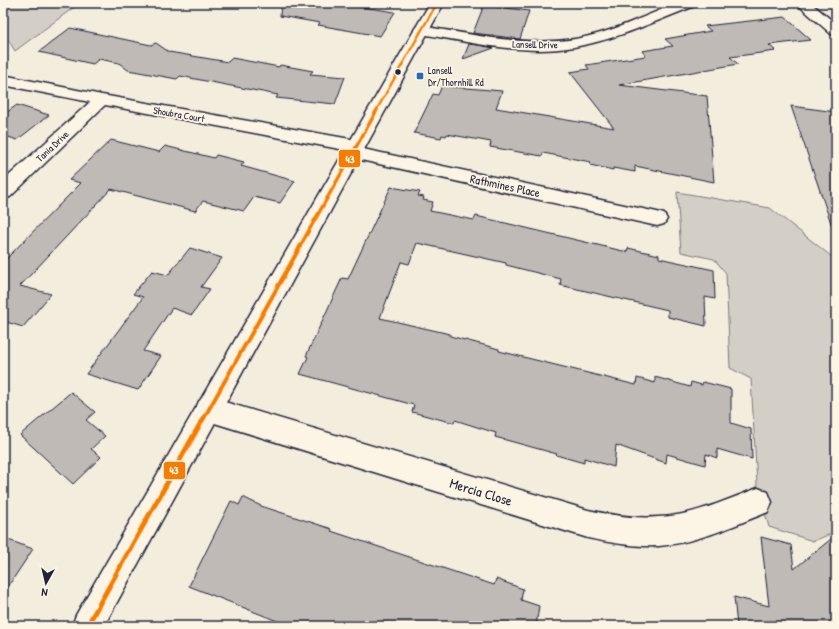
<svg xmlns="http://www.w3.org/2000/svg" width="839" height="629" font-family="'Patrick Hand',sans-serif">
<rect width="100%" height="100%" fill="#f3edde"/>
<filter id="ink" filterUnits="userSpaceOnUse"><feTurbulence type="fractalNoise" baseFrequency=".025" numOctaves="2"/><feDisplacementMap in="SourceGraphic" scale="8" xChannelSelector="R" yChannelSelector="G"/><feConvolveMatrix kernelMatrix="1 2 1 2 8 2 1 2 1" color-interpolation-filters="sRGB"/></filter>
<g filter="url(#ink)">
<g fill="#d4cfc6" stroke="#7b7880">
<polygon points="3,3 62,3 77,5 15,51 9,41 3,39"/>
<polygon points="677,192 770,208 836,260 836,532 813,541 769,527 757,485 751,379 730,368 726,273 714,259 681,252"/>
</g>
<g fill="#bfbab6" stroke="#22223b">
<polygon points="281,3 336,3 395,12 380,36 318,25 320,23 280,16"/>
<polygon points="484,5 529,11 520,39 473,33"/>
<polygon points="785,17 811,40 769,45 776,51 730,57 738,64 619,85 707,96 714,182 635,166 635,172 613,168 613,170 590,165 591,162 543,153 542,156 490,147 491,142 447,134 446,136 442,135 441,138 414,133 433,94 438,95 442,86 502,91 496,108 614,128 570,72 589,69 586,65 646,56 642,51 673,46 665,39 711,31 705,26"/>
<polygon points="70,28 151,45 156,43 169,52 228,62 232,58 279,67 280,65 313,71 310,74 345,77 335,104 276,98 278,95 180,76 177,79 128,70 119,63 99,59 93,64 39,52"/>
<polygon points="469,44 478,45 494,48 463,59"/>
<polygon points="17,105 49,115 17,140 3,135 3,115"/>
<polygon points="791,106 836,112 836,225 832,226"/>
<polygon points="111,140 159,152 165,146 214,158 216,155 244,162 241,166 295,181 280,203 254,197 244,211 203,201 195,211 111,189 20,286 51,294 23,327 3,321 3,262 81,183 69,180"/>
<polygon points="391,187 420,192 418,196 424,197 423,200 433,202 430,211 474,220 476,216 627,252 628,248 659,255 659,258 714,270 715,299 705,297 706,326 668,317 668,310 560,285 561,279 506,265 506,263 417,243 409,264 401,262 380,318 450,334 450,336 499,349 499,351 636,385 637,378 655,383 655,377 690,387 691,382 702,385 703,382 731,389 731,423 751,429 752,459 717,449 717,458 706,454 705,465 667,454 666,463 616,445 614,467 584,458 584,463 556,455 557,454 495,437 496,433 455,420 454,423 412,412 414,405 300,374 308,357 306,356 342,278 348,279"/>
<polygon points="190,248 222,258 201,287 210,289 192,315 172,308 143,351 161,356 138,390 86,374 143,297 133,294 152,271 168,275"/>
<polygon points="71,392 95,412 86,420 105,436 91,449 101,457 73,484 20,435"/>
<polygon points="243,497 261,506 332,529 331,531 494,585 496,579 523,589 521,600 539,606 536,626 290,626 189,586 231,501 239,505"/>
<polygon points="836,535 836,626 737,626 734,597 769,606 761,537 791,545 794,569"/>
<polygon points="3,538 33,549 3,594"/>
</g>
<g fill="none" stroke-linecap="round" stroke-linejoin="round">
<g stroke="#22223b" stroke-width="3">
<g id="minor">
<path d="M678 3H697L695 6C655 21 616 40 574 47 524 56 471 42 421 34L416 33 414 30 416 27 421 26C471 34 524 47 575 39 611 33 644 16 678 3Z"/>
<polygon points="796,3 811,3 836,24 836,35 831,34"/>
<polygon points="3,75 102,95 356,140 362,142 365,146 363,149 657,212 664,214 667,219 664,224 657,226 352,158 346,156 343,152 345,150 105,105 10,197 3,199 3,181 90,102 3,85"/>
<path d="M208 397 588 510C611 515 634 519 658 517 693 516 726 500 758 488L768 492 772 502 768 512C733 526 696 543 659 546 635 547 611 543 588 538L208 421 199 417 196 409 199 401Z"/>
</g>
</g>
<g stroke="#22223b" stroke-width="3">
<polygon id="tertiary" points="430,3 444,3 104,626 72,626 76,615"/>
</g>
<use href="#minor" fill="#fcf5e5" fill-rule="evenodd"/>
<use href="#tertiary" fill="#fcf5e5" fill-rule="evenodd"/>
<g stroke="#fcf5e5" stroke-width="4.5">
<polyline id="bus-1-far3" points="376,111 437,3"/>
</g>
<g stroke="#fcf5e5" stroke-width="6">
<polyline id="bus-1-far2" points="299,248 377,110"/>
</g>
<g stroke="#fcf5e5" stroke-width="7">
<polyline id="bus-1-far1" points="204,418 300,247"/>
</g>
<g stroke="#fcf5e5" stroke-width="8">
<polyline id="bus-1" points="87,626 204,417"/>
</g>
<use href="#bus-1-far3" stroke="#f47d03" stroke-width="2.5"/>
<use href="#bus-1-far2" stroke="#f47d03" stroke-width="3.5"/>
<use href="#bus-1-far1" stroke="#f47d03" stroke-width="4"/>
<use href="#bus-1" stroke="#f47d03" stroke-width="5"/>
</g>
</g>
<circle fill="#22223b" stroke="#fcf5e5" stroke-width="1.5" cx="398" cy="72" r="3.5"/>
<rect fill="#1f6fb2" stroke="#fcf5e5" stroke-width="1.5" x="416" y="72" width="8" height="8" rx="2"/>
<g text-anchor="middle" stroke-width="3.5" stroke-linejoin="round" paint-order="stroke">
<g font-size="10" fill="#22223b" stroke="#fcf5e5">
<text transform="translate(535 44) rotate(1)" y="4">Lansell Drive</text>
<text transform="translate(179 114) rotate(10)" y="4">Shoubra Court</text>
<text transform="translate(52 146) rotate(-43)" y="4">Tania Drive</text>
</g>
<g font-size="10" fill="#22223b" stroke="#fcf5e5" text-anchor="start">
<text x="428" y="74">Lansell<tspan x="428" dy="12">Dr/Thornhill Rd</tspan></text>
</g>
<g font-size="12" fill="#22223b" stroke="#fcf5e5">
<text transform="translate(505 186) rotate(12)" y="4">Rathmines Place</text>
</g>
<g font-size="14" fill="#22223b" stroke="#fcf5e5">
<text transform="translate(481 492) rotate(17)" y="5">Mercia Close</text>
</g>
</g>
<g stroke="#fcf5e5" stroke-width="1.5">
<rect x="338" y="149" width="23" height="19" rx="4" fill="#f47d03"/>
<rect x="163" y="461" width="23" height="19" rx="4" fill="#f47d03"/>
</g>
<g font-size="11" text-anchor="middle" font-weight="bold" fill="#fff">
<text x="350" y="163">43</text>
<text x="174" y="474">43</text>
</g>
<rect width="839" height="629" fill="none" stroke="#fcf5e5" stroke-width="16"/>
<rect x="8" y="8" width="823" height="613" fill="none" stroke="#22223b" stroke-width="1.5" filter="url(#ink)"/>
<g transform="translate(46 583) rotate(188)" stroke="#fcf5e5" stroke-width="3" paint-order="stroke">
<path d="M0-3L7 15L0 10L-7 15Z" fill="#22223b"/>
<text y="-6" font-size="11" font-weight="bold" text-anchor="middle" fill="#22223b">N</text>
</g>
</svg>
